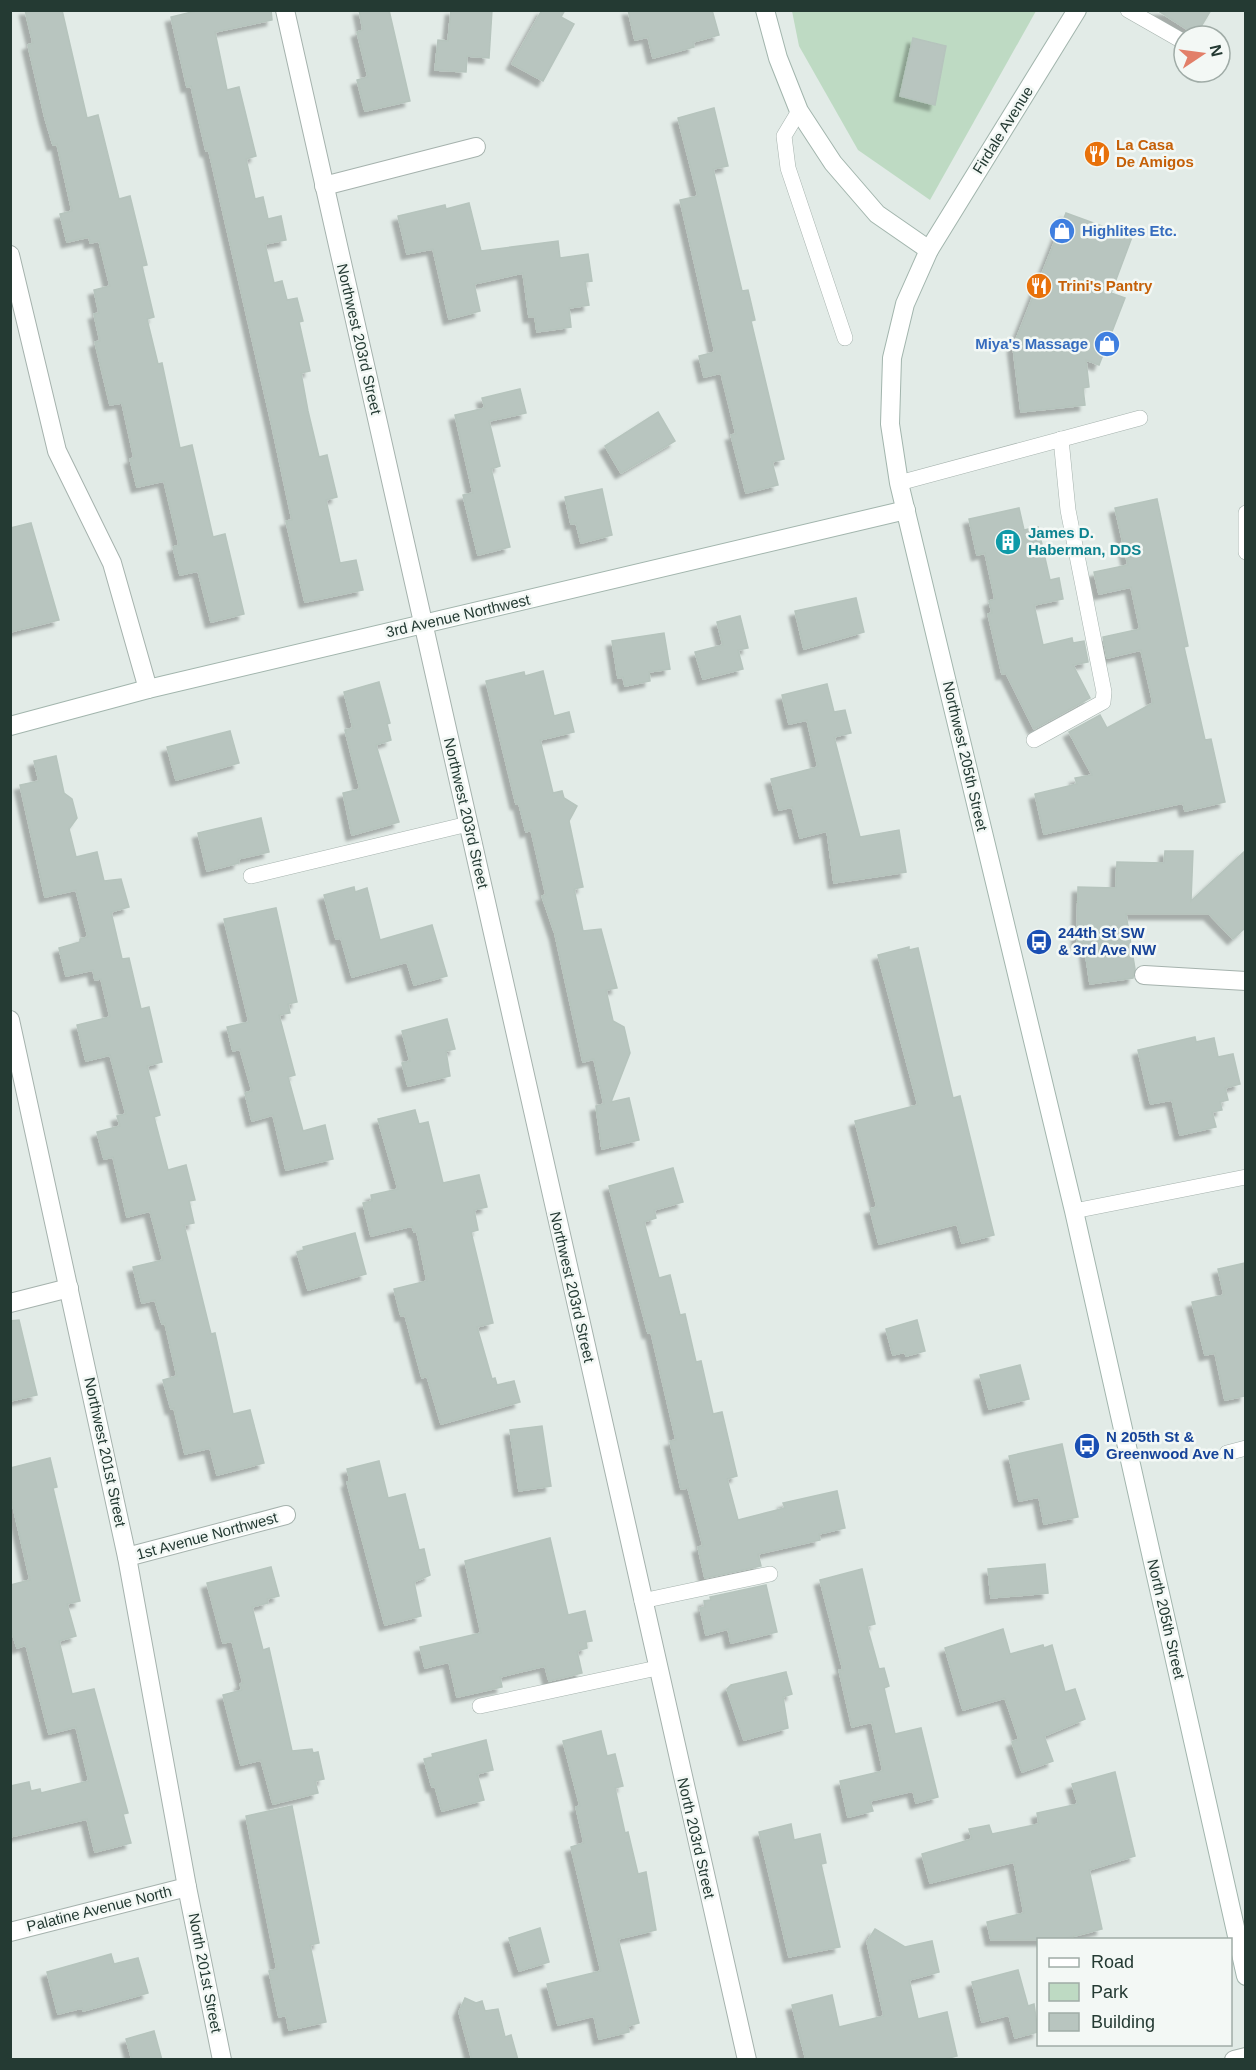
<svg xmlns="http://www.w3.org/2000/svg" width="1256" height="2070" font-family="Helvetica,sans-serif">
<defs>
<filter id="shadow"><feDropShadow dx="-5.5" dy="5.5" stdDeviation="1.5" flood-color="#0004"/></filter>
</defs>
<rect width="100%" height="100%" fill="#e2ebe7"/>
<polygon fill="#bedac3" points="792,11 1036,11 930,200 858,150 799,46"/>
<g fill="#b8c5bf" stroke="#b6c4bd" stroke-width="1.5" filter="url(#shadow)">
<polygon points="25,10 62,10 87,118 98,115 119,199 130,196 147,265 142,266 154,317 147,319 158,364 162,363 180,448 192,445 213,537 225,534 244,614 211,622 198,571 180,575 173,547 179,545 164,481 137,487 130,459 134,458 122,403 110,405 95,342 100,341 94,314 99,313 94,290 110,286 99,241 90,243 89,237 67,242 60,214 72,211 57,144 53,145 45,118 28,45 33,43"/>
<polygon points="200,10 271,10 272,20 215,32 227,90 239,87 256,156 246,159 255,199 263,197 268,219 281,216 286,240 265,244 274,283 282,281 287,300 297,298 303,321 299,322 310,371 301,373 308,411 319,457 327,455 337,497 326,500 340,563 356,560 363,590 305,602 286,521 292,520 272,426 209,151 206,151 191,86 187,87 171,17"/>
<polygon points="359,10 389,10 410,101 365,111 357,80 368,77 357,32 363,30"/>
<polygon points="451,10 492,10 489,58 467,56 466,72 435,70 438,40 448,41"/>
<polygon points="542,10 565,10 561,17 574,24 543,81 512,64"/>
<polygon points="628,10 712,10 719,35 693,42 694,47 653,58 648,37 635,40"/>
<polygon points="1157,10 1211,10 1196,35"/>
<polygon points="913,38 946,46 935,105 900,96"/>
<polygon points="714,108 728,166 713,169 742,291 748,290 755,320 751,321 784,459 772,462 778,485 746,493 731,435 736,434 721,373 704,377 699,356 715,352 680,200 698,196 678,118"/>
<polygon points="469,203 481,251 558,241 560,258 588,254 592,281 585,282 589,305 569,308 571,327 537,332 535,317 529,317 523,273 474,284 480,311 449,319 433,249 407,254 398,216 445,205 446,209"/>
<polygon points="1066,213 1132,237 1111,293 1125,298 1099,365 1086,360 1089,387 1083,388 1085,405 1021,412 1013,347"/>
<polygon points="520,389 526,413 489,421 500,466 491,469 510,547 478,555 463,495 473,493 455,415 485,408 482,398"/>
<polygon points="658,412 675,441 621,473 605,446"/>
<polygon points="602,489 612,535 581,543 576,523 571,524 565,497"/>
<polygon points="1157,499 1188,646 1184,647 1205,740 1211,739 1225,802 1185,811 1183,803 1044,834 1035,794 1077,784 1075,778 1092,775 1069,732 1100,715 1107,728 1153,703 1141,650 1107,658 1103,637 1140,629 1131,587 1099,594 1094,572 1128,565 1115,508"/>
<polygon points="1019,508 1024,530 1038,527 1050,580 1059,578 1063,599 1034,605 1043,645 1072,638 1073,643 1084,641 1088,662 1073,665 1090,698 1034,729 1006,673 1002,674 988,614 992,613 989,601 995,599 985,553 977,555 969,519"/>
<polygon points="31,523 59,620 10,632 10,528"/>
<polygon points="856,598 864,632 804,649 795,611"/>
<polygon points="740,616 748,648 738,650 743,669 703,679 695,652 723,645 717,622"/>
<polygon points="664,633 670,669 649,672 650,681 625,686 623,677 618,678 612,641"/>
<polygon points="543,671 554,716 569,712 574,732 540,740 553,793 562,791 564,798 577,806 569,821 583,887 574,889 583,931 601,929 617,988 606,990 613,1021 624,1027 630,1053 611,1102 629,1098 639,1140 602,1149 596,1106 604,1104 594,1059 583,1062 555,934 542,896 546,895 531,830 526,832 519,804 516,804 486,681 524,672 525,676"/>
<polygon points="379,682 390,723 387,724 391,740 376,745 399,822 352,835 343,793 360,789 345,730 353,728 344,692"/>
<polygon points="827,684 834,712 845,710 851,733 834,737 860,837 899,830 906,872 834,883 827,831 800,838 792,807 779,810 771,779 818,767 807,720 789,724 782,695"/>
<polygon points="230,731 239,763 176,780 167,747"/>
<polygon points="56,756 64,793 72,799 77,818 69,829 76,857 97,852 104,881 121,879 129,907 111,912 122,959 129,958 141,1009 149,1007 162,1062 147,1066 160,1115 154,1117 168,1170 186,1165 195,1200 189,1201 194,1223 184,1225 211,1334 215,1333 233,1414 250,1410 264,1463 217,1475 210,1448 185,1454 174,1408 171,1409 163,1380 177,1376 165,1323 162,1324 155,1300 142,1303 133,1267 163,1260 150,1211 127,1217 113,1157 104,1159 97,1132 120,1126 117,1116 126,1114 110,1055 86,1061 77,1025 110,1017 101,979 95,980 93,970 66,976 59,948 80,942 80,939 88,937 76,890 45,897 20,785 39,781 34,761"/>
<polygon points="261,818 269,852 238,859 239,863 207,871 198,833"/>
<polygon points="1165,851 1193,851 1191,901 1245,851 1245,928 1233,939 1209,914 1126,914 1135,969 1133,978 1090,984 1084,943 1077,943 1078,887 1116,888 1117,862 1164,863"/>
<polygon points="354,887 355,892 367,888 380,940 432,925 447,976 414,985 407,962 352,977 341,938 336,939 324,895"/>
<polygon points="276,908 297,1002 288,1004 290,1013 279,1015 295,1075 288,1077 303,1131 325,1125 333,1159 286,1170 273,1115 252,1121 245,1093 252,1091 240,1049 233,1051 227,1027 249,1022 224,919"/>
<polygon points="909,947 909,950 918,948 953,1098 960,1096 994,1235 962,1243 957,1224 879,1244 870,1209 877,1207 855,1121 918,1105 878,955"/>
<polygon points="447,1019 455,1049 446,1051 450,1076 408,1086 402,1063 410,1061 402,1031"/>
<polygon points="1195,1037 1196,1042 1214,1038 1218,1057 1233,1054 1240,1084 1225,1088 1228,1100 1220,1102 1222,1110 1212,1112 1216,1127 1180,1135 1172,1100 1151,1104 1150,1102 1138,1050"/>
<polygon points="415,1110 419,1124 428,1122 443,1183 479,1175 487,1207 474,1210 478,1230 471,1232 493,1323 477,1327 492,1379 495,1378 497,1385 514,1381 520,1402 441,1424 427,1376 422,1378 405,1315 401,1316 394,1289 427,1281 417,1232 414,1232 412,1226 371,1236 363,1203 372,1201 371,1195 398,1189 378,1119"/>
<polygon points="673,1168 683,1202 654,1210 656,1218 644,1222 659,1278 670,1275 680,1315 685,1314 696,1362 701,1361 713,1414 722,1412 737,1476 727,1479 738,1520 785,1508 783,1503 837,1491 845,1528 819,1534 820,1540 758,1554 761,1566 705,1578 698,1547 703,1546 688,1488 681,1489 670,1441 676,1440 651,1332 648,1333 609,1186"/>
<polygon points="355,1233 366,1274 308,1290 297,1252 304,1250 303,1247"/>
<polygon points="1245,1263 1245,1396 1225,1400 1215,1353 1205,1355 1192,1302 1224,1295 1218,1269"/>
<polygon points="19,1320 37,1395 10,1401 10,1321"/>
<polygon points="917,1320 925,1351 906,1356 905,1352 893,1355 886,1329"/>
<polygon points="1020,1365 1029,1399 989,1409 980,1375"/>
<polygon points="542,1426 551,1486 519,1491 510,1430"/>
<polygon points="1062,1444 1078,1517 1044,1524 1039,1497 1019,1501 1009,1456"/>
<polygon points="50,1458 57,1487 53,1488 80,1601 67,1604 76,1636 59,1641 72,1694 94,1689 128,1813 123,1814 131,1843 95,1852 87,1819 10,1837 10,1786 29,1782 31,1791 40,1789 41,1793 89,1781 76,1727 49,1734 26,1645 17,1648 10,1626 10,1585 30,1580 10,1493 10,1468"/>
<polygon points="379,1461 388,1498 405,1494 419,1550 424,1549 430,1575 414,1582 421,1616 385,1625 347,1482 350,1481 347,1469"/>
<polygon points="550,1538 568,1615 585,1611 592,1641 586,1642 587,1648 577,1651 582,1673 549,1681 545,1666 500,1677 502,1687 457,1697 449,1662 425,1668 420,1647 481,1633 465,1561"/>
<polygon points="1045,1564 1048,1593 991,1598 988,1569"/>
<polygon points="271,1567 279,1596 267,1599 268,1603 252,1607 263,1650 269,1648 292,1751 312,1749 313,1753 318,1752 324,1779 315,1781 318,1793 273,1804 261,1760 241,1765 223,1695 242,1690 240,1684 243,1683 232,1641 223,1643 207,1583"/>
<polygon points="862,1569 875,1624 867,1626 879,1669 884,1668 889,1686 884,1688 895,1734 921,1728 938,1797 916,1803 913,1791 870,1801 873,1811 848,1817 840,1781 883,1771 872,1722 852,1727 839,1670 843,1670 820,1580"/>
<polygon points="766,1585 777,1632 731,1643 728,1629 706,1635 700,1608 705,1607 704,1601 711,1600 710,1597"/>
<polygon points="1003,1629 1010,1654 1043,1645 1044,1648 1052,1645 1065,1692 1075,1689 1085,1719 1044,1736 1053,1761 1022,1772 1012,1742 1019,1739 1005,1698 963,1710 945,1648"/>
<polygon points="786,1672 792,1694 783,1697 788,1728 744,1740 727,1689 731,1685"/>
<polygon points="601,1731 607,1756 615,1754 623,1786 615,1788 625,1833 628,1832 638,1874 646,1872 656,1930 618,1939 639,2023 628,2026 629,2032 599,2039 594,2016 558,2025 547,1984 601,1971 571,1847 584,1843 576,1807 580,1806 563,1741"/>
<polygon points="486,1740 493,1770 477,1774 484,1800 442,1811 435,1786 432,1787 424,1759 433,1757 432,1754"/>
<polygon points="1115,1772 1135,1856 1089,1870 1102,1929 1059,1940 991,1940 987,1922 1024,1913 1014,1862 930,1883 922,1854 972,1839 969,1829 989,1825 992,1834 1039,1824 1037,1813 1078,1804 1072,1784"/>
<polygon points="292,1806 319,1943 310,1945 326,2022 289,2030 286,2015 279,2017 269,1971 277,1969 246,1816"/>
<polygon points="791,1824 794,1840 820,1834 826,1863 821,1864 840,1947 789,1957 759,1832"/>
<polygon points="540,1928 549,1962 519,1971 509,1938"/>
<polygon points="875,1929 905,1947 932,1941 939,1972 909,1980 918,2019 947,2012 957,2056 941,2060 806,2060 792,2005 832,1995 839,2027 884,2016 867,1942"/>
<polygon points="111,1954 114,1964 138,1958 148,1993 83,2011 82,2008 58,2014 47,1972"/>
<polygon points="1018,1970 1028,2006 1034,2004 1038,2032 1015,2038 1009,2015 982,2022 972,1982"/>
<polygon points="465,1998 476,2003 482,2001 485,2011 498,2009 505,2037 511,2035 518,2060 472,2060 459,2012"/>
<polygon points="154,2031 162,2060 132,2060 126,2039"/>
</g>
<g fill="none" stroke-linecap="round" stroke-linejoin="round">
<g stroke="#a5b2ad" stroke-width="16">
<g id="lane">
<polyline points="1128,10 1184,42"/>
<polyline points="799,111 784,136 788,168 845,338"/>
<polyline points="899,483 1140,418"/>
<polyline points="1246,513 1246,552"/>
<polyline points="1034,740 1103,702 1104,692 1068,510 1061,439"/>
<polyline points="251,876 468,824"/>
<polyline points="1074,1211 1246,1177"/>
<polyline points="1227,1453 1246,1448"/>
<polyline points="642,1601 770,1574"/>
<polyline points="480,1706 657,1668"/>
</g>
</g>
<g stroke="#a5b2ad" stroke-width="20">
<g id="street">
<polyline points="285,10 747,2060"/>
<polyline points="324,186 476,147"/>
<polyline points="10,255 57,451 112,563 148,689"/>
<polyline points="1144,975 1246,981"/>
<polyline points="10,1020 127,1557 187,1887 222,2060"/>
<polyline points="10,1303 69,1288"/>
<polyline points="127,1557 286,1515"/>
<polyline points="10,1932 187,1887"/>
<polyline points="1234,2060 1246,2057"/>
</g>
</g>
<g stroke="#a2b5ad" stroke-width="20">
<g id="secondary">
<polyline points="765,10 778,58 799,111 833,163 877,214 929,250"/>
<polyline points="1077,10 929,250 905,304 892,358 890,424 899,483 1074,1211 1246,1976"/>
<polyline points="10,726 148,689 906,510"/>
</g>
</g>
<use href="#lane" stroke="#fff" stroke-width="15"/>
<use href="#street" stroke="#fff" stroke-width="18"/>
<use href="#secondary" stroke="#fff" stroke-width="18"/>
</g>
<defs>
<g id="restaurant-disc" transform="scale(1.35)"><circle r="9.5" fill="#e8710a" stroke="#f3f8f5"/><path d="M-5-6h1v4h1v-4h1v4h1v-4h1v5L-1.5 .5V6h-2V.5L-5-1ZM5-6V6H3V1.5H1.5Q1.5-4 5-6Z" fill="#fff"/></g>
<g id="shop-disc" transform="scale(1.35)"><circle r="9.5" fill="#3f7fe0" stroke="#f3f8f5"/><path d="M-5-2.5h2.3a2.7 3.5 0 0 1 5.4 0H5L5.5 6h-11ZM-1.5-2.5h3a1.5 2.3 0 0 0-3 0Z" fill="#fff"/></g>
<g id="building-disc" transform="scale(1.35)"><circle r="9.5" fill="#0f9aa8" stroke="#f3f8f5"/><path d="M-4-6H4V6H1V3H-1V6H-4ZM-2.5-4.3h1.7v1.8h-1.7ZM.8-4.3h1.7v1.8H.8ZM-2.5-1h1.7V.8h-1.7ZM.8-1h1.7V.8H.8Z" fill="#fff"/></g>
<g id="bus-disc" transform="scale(1.35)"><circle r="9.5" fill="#1a4fb4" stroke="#f3f8f5"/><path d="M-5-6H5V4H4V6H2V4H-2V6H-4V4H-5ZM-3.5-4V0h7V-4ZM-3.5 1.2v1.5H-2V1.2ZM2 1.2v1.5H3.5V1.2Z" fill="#fff"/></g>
</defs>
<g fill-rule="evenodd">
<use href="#restaurant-disc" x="1097" y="154"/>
<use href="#shop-disc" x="1062" y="231"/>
<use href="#restaurant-disc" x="1039" y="286"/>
<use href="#shop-disc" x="1107" y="344"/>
<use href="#building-disc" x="1008" y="542"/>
<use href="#bus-disc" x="1039" y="942"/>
<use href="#bus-disc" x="1087" y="1446"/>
</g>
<g text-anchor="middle" stroke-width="5" stroke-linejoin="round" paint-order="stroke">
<g font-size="15" fill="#243a33" stroke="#f3f8f5">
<text transform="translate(1003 130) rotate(-58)" y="5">Firdale Avenue</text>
<text transform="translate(359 339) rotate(77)" y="5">Northwest 203rd Street</text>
<text transform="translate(458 616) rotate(-13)" y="5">3rd Avenue Northwest</text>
<text transform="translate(965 756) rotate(77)" y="5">Northwest 205th Street</text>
<text transform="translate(466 813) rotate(77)" y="5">Northwest 203rd Street</text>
<text transform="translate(572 1287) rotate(77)" y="5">Northwest 203rd Street</text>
<text transform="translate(105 1452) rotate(78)" y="5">Northwest 201st Street</text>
<text transform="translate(207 1536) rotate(-15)" y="5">1st Avenue Northwest</text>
<text transform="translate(1166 1619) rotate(77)" y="5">North 205th Street</text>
<text transform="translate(696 1838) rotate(77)" y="5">North 203rd Street</text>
<text transform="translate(99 1909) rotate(-14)" y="5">Palatine Avenue North</text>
<text transform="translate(205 1973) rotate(79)" y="5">North 201st Street</text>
</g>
<g font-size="15" font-weight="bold" fill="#c56008" stroke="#f3f8f5" text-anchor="start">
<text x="1116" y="150">La Casa<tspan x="1116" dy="17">De Amigos</tspan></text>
<text x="1058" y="291">Trini's Pantry</text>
</g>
<g font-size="15" font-weight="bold" fill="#366cbe" stroke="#f3f8f5" text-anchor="start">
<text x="1082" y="236">Highlites Etc.</text>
<text x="1088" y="349" text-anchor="end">Miya's Massage</text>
</g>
<g font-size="15" font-weight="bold" fill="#0d838f" stroke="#f3f8f5" text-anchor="start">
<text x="1028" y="538">James D.<tspan x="1028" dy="17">Haberman, DDS</tspan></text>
</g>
<g font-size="15" font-weight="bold" fill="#164399" stroke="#f3f8f5" text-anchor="start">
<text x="1058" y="938">244th St SW<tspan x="1058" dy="17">&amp; 3rd Ave NW</tspan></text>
<text x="1106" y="1442">N 205th St &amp;<tspan x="1106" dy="17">Greenwood Ave N</tspan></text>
</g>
</g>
<rect width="1256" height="2070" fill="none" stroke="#243a33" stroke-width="24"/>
<rect x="1037" y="1938" width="195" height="108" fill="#f3f8f5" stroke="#a0aca7" stroke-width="1.5"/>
<rect x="1049" y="1958" width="30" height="9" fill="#ffffff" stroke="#a0aca7" stroke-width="1.5"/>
<text x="1091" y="1968" font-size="18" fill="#243a33">Road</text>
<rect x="1049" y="1983" width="30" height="18" fill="#bedac3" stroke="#a0aca7" stroke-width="1.5"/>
<text x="1091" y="1998" font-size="18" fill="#243a33">Park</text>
<rect x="1049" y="2013" width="30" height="18" fill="#b8c5bf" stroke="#a0aca7" stroke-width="1.5"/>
<text x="1091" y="2028" font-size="18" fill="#243a33">Building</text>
<g transform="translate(1202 54) rotate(77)"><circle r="28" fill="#f3f8f5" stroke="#a0aca7" stroke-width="1.5"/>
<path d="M0-4.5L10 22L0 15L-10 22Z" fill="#e27f69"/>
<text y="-9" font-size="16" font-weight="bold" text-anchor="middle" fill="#243a33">N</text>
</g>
</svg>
